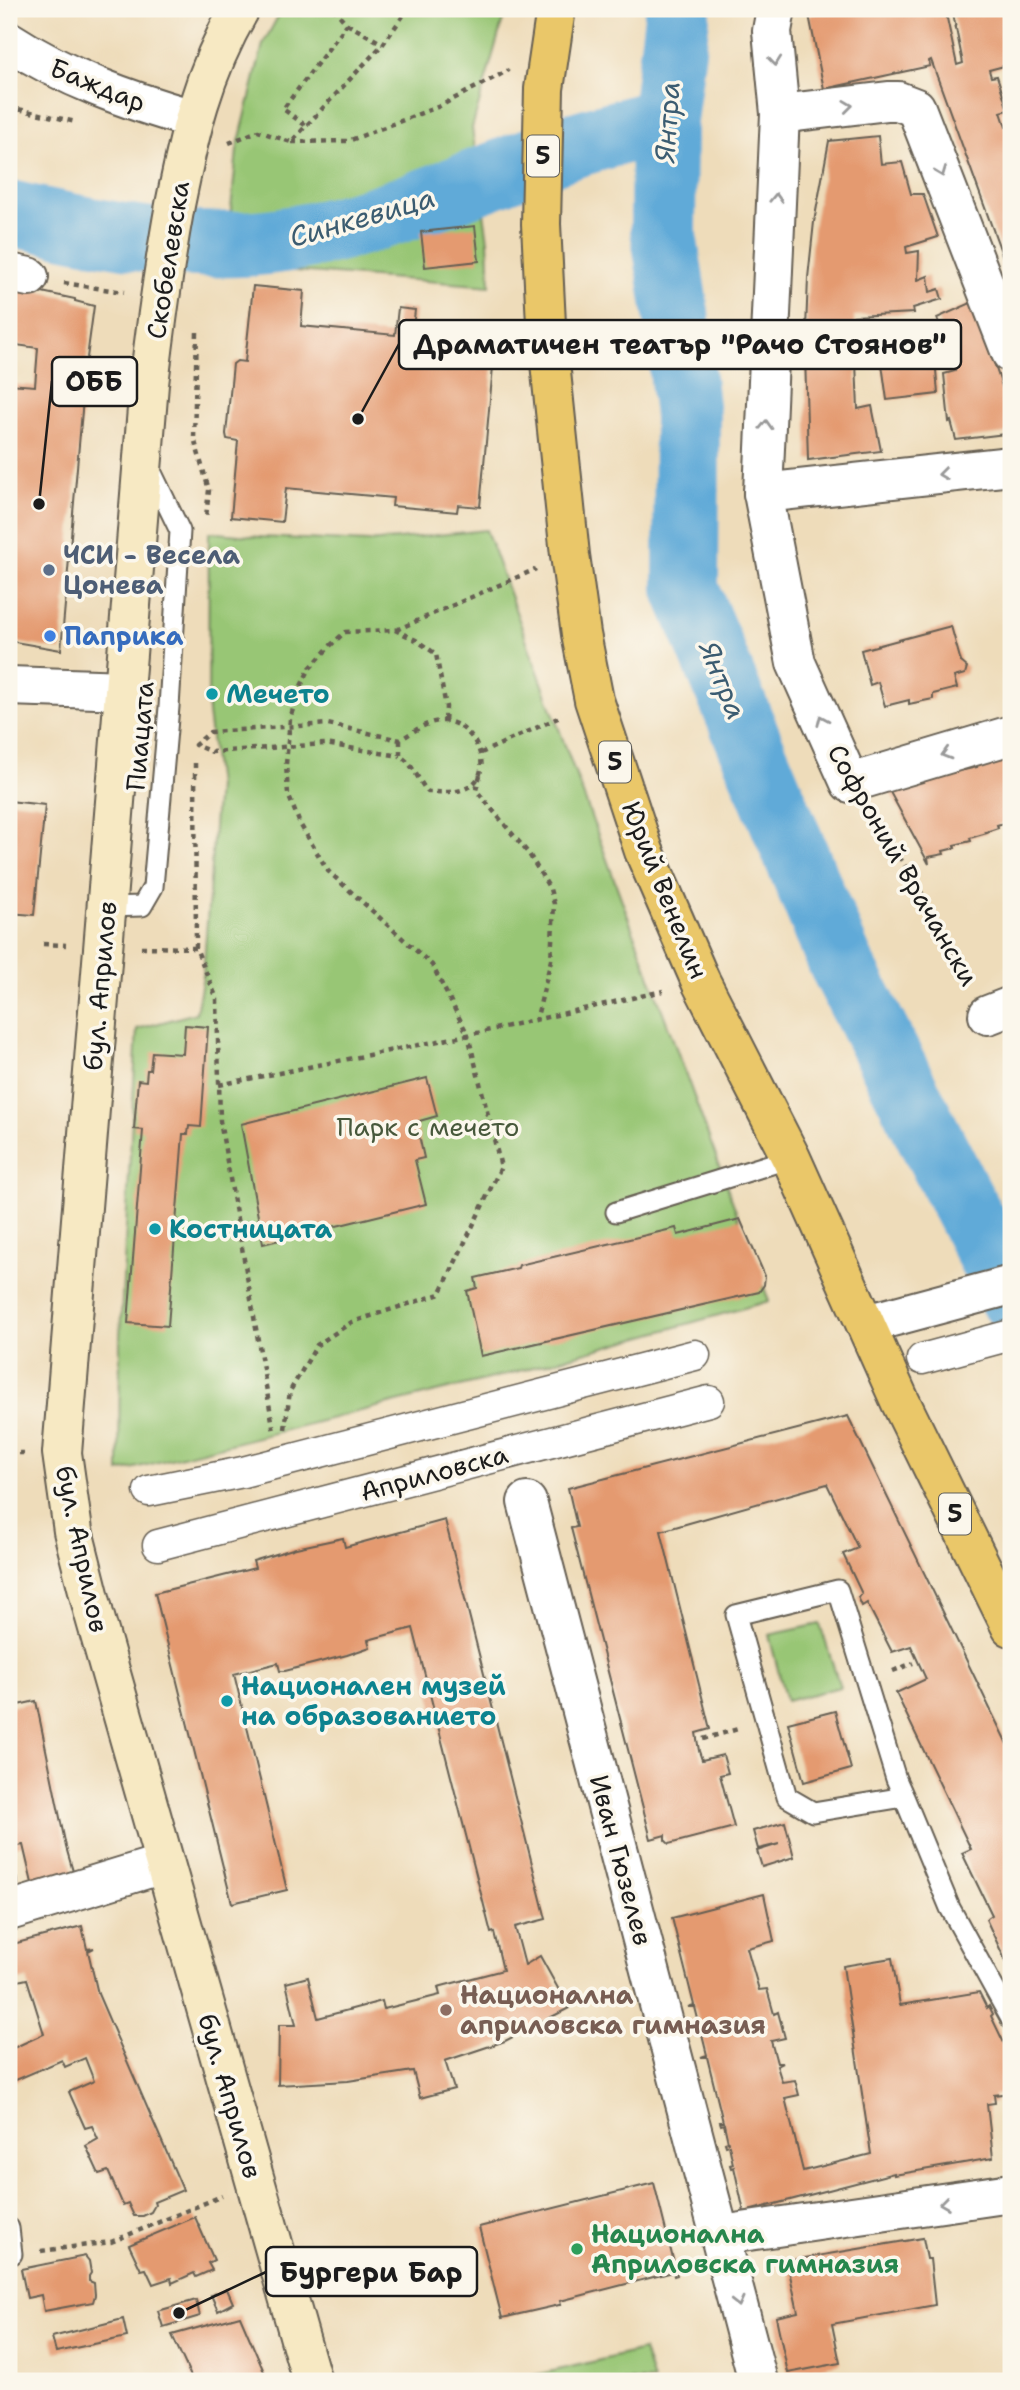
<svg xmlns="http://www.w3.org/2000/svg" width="1020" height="2390" font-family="'Shantell Sans',sans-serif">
<rect width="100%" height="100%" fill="#fbf7ec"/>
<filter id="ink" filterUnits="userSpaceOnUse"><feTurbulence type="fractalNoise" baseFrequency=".0143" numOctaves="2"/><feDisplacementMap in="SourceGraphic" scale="14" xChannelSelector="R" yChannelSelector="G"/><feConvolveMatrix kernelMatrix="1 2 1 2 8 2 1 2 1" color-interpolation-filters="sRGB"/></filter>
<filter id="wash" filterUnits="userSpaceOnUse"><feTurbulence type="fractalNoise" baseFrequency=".00686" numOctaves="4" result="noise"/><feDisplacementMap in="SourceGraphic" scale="28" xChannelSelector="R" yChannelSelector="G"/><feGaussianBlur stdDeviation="1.57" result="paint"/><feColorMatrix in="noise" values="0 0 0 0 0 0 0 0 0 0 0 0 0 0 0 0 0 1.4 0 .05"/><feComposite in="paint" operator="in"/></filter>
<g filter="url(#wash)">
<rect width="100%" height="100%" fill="#eedcba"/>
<g fill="#98c674" stroke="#5a7148" stroke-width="2">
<polygon points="282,9 506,9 472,128 488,241 490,286 243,267 226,259 237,150 263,44"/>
<polygon points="486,530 769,1301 512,1373 119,1472 120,1335 137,1029 196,1013 203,976 217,786 208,713 209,532 260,537 369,542"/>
<polygon points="820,1624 840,1687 786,1701 769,1635"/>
<polygon points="643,2350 653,2381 511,2381"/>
</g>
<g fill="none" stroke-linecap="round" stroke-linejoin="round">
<g stroke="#60aad8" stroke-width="66">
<polyline points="678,9 664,120 663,229 676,313 687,416 686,589 840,961 1011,1297"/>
<path d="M9 213C92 231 181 252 267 242 366 231 459 187 551 153 588 139 627 131 664 120"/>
</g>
</g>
<g id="blocks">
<g fill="#e49a6f">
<polygon points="838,9 945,9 957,65 963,63 952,9 1011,9 1011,73 1006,74 1004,66 989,70 991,77 997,76 1008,110 1001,112 1006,127 1011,127 1011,279 931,60 929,61 930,66 824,89 809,15"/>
<polygon points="878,136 881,164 902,162 911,194 923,194 938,237 906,247 907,253 919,251 918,280 928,276 930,292 939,289 942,299 913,308 914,313 854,316 858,409 872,406 881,451 808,460 805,354 808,278 814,222 829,141"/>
<polygon points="475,226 479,261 425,267 421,232"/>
<polygon points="9,285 75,299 75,301 94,306 86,365 61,650 9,641 9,612 12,593 9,593 11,568 9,568 9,384 35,386 38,348 9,344"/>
<polygon points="253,286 304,291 301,326 395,335 398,308 415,310 413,328 474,334 473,343 495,345 480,507 458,505 457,512 403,507 392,506 393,498 286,488 282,522 231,517 238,441 227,439 226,434 233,364 237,361 245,362"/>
<polygon points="973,302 1011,412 1011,426 1005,434 956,440 951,421 949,422 944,374 955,371 951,354 935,358 938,394 887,400 882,364 877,365 877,331 941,329 937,318"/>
<polygon points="951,626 961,662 967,667 965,674 954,677 957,688 933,694 933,699 909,704 909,700 885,706 878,682 870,685 861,650"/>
<polygon points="1011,751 1011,821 997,825 998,828 986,832 987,833 970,838 971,841 954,845 955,848 943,851 944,854 928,857 929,864 885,783 962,763 964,770 977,767 975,760"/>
<polygon points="9,801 45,805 34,915 9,913"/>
<polygon points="185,1025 208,1027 201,1127 189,1126 188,1134 183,1134 168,1326 128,1323 143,1130 134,1129 138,1080 146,1081 147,1070 150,1070 152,1052 183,1054"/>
<polygon points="427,1078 437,1116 416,1122 424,1158 415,1160 426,1204 263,1244 241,1124"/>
<polygon points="740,1219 765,1276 764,1285 759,1292 481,1356 467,1291 477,1288 475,1278 518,1268 519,1265 676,1228 678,1235"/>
<polygon points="848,1416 1011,1752 1011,1963 1007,1964 986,1919 992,1915 962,1853 971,1849 896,1693 926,1679 911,1646 892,1652 867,1603 862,1606 858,1597 862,1594 843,1554 858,1548 827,1484 661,1531 710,1729 696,1733 699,1751 702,1760 723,1755 728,1773 720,1775 734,1827 669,1844 665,1840 665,1835 651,1839 571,1528 577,1527 568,1488"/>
<polygon points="445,1520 546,1919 515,1927 525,1965 540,1956 569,2008 505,2041 445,2061 454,2089 420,2098 413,2071 348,2081 278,2085 279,2025 296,2025 286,1983 308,1977 318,2018 382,2001 384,2009 440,1995 438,1987 503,1970 494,1932 491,1933 413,1628 368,1640 370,1647 347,1655 285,1671 280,1671 278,1663 234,1674 287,1890 232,1903 155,1593 255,1568 253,1561 296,1548 343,1538 345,1547"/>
<polygon points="36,1701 66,1847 74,1875 32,1883 23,1845 9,1848 9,1707"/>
<polygon points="835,1711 851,1769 804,1782 788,1723"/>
<polygon points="785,1822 794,1857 762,1867 757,1851 779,1844 758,1849 753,1831"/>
<polygon points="9,1849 18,1884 9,1887"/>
<polygon points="764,1894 774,1941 747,1948 759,1990 767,1989 774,2014 778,2012 785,2038 771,2041 777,2063 783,2063 777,2066 782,2082 795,2080 799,2095 785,2098 803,2171 871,2154 843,1966 892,1958 900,2005 979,1992 987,2008 989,2006 993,2014 991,2016 1004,2043 1007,2041 1011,2057 1011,2093 994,2095 995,2103 987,2104 993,2158 894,2175 894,2173 744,2212 734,2167 731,2168 730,2165 733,2164 729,2145 726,2146 725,2143 728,2142 724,2124 721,2125 720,2122 723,2122 707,2057 701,2057 707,2055 695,2007 688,2007 694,2005 672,1918"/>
<polygon points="82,1926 87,1949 94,1948 88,1951 98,1994 183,2190 154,2202 155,2205 151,2212 143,2216 134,2216 128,2203 123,2205 108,2171 99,2174 86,2146 98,2139 92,2126 85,2128 69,2092 94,2081 85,2058 65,2067 62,2060 9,2083 9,2050 44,2034 27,1979 9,1983 9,1945"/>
<polygon points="654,2183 677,2275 674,2276 673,2272 560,2301 561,2305 559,2305 502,2318 479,2227"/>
<polygon points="195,2217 214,2260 208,2263 212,2270 196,2277 194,2273 172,2283 171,2278 153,2284 146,2269 141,2270 129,2245"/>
<polygon points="923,2238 927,2259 930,2259 935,2305 832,2324 840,2363 788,2373 776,2317 798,2312 787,2261"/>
<polygon points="85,2256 89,2261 91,2273 89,2276 89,2281 94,2283 95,2295 93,2302 44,2311 41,2295 27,2298 21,2269"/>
<polygon points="227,2289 233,2303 218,2311 211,2295"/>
<polygon points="196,2300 200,2316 163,2327 158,2311"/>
<polygon points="240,2316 268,2381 193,2381 172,2335"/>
<polygon points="123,2319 127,2337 56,2352 52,2337"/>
</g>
</g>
</g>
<g filter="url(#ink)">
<use href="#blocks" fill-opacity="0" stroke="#665f53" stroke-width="2"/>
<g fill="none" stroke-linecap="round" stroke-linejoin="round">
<g stroke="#665f53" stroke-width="23">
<g id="service">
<polyline points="107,907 142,906 153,887 169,707 180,531 149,467"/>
<polyline points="616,1212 791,1158"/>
<polyline points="904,1797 813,1812 787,1797 736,1615 838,1590 896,1779 904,1797 950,1908 1011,2019"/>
<polyline points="9,2228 12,2254"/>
</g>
</g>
<g stroke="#665f53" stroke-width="33">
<g id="pedestrian">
<polyline points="922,1359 1011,1335"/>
<polyline points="149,1491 243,1472 695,1355"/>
<polyline points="158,1545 709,1401"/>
</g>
</g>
<g stroke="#665f53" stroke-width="42">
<g id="minor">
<polyline points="776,9 772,31 780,114 763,493 796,663 850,783 1011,735"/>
<polyline points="780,114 888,101 898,101 916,108 1011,353"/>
<polyline points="9,273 29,277"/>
<polyline points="763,493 1011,466"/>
<polyline points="9,686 126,690"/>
<polyline points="988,1015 1011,1006"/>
<polyline points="866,1324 1011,1285"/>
<polyline points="527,1502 758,2381"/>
<polyline points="9,1911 163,1864"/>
<polyline points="721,2235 1011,2193"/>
</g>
</g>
<g stroke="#665f53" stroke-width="42">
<path id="tertiary" d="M9 41C66 78 127 100 193 119"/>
</g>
<g stroke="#665f53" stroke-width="42">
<path id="secondary" d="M240 9C202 75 190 131 175 205 164 265 156 324 149 384L62 1453 73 1531 94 1614 312 2381"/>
</g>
<g stroke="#665f53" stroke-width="42">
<polyline id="primary" points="556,9 544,89 541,224 546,324 570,555 581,634 594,700 644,851 701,982 791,1158 900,1401 1011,1627"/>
</g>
<g stroke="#665f53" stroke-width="4.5" stroke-dasharray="5 5" stroke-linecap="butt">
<polyline points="347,24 383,44"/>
<polyline points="9,107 76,122"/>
<polyline points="305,125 283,109 347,24 334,9"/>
<polyline points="292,142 348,141 440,106 509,70"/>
<polyline points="229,143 258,131 291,142 383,44 408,9"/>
<polyline points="64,283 124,292"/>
<polyline points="197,332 194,438 209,490 206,517"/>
<polyline points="396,630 536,569"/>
<path d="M400 740V756C413 763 418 781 428 792 438 792 451 793 461 790 500 779 477 723 444 721 428 720 413 732 400 740L328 724 210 732 195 745 212 752 325 744 400 756"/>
<polyline points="481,753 560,717"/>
<polyline points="195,763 196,948"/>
<polyline points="480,775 476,790 529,854 550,889 554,904 551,960 536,1021"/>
<polyline points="872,815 915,881 971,983"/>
<polyline points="43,944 66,945"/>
<polyline points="141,947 196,948 217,999 220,1121 274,1432"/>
<polyline points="219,1085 468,1035 432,965 328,871 300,824 288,794 286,764 290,719 298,692 310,668 331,645 345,632 395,630 416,640 436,654 446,707 445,721"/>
<polyline points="285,1429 290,1391 317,1345 352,1322 440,1294 501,1167 468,1035 663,991"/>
<polyline points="9,1453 26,1453"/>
<polyline points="893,1671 913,1663"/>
<polyline points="703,1739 738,1729"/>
<polyline points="41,2251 111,2242 222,2196"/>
</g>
<use href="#service" stroke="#fff" stroke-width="19"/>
<use href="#pedestrian" stroke="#fff" stroke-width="30"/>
<use href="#minor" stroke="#fff" stroke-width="38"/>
<use href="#tertiary" stroke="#fff" stroke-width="38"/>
<use href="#secondary" stroke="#f7e9c3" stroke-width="38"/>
<use href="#primary" stroke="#eac769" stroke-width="38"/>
</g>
<defs><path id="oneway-chevron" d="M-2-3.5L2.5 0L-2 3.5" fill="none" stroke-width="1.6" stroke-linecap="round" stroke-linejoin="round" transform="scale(1.75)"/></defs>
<g stroke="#999">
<use href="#oneway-chevron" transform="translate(775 61) rotate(84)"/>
<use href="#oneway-chevron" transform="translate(848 106) rotate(-7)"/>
<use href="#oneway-chevron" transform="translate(941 172) rotate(69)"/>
<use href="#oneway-chevron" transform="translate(776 198) rotate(-88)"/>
<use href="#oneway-chevron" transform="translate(766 425) rotate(-88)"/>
<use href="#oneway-chevron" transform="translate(943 474) rotate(173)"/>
<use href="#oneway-chevron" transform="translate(822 720) rotate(-114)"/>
<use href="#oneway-chevron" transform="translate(946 754) rotate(164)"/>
<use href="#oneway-chevron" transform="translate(944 2203) rotate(172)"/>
<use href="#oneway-chevron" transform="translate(738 2302) rotate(76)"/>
</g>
</g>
<circle fill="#5c6f8a" stroke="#fbf7ec" stroke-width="2.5" cx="49" cy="570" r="7"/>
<circle fill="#3f7fe0" stroke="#fbf7ec" stroke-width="2.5" cx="50" cy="636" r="7"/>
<g fill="#0f9aa8" stroke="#fbf7ec" stroke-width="2.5">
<circle cx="212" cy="694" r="7"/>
<circle cx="155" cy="1229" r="7"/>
<circle cx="227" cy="1701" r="7"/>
</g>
<circle fill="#8d6e63" stroke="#fbf7ec" stroke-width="2.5" cx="446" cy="2010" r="7"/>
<circle fill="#2e9e5b" stroke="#fbf7ec" stroke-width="2.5" cx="577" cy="2249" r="7"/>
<g text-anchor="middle" stroke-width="7" stroke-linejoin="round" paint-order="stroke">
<g fill="#fbf7ec" stroke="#5f5e5a" stroke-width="2">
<rect x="527" y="135.5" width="32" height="41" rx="5"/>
<rect x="599" y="741.5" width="32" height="41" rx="5"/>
<rect x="939" y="1493.5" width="32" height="41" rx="5"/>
</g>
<g font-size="24" font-weight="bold" fill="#1c1c1c">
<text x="543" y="164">5</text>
<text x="615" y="770">5</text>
<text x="955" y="1522">5</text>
</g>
<g font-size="26" fill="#1c1c1c" stroke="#fbf7ec">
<text transform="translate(98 85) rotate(22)" y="9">Баждар</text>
<text transform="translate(168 260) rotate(-81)" y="9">Скобелевска</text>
<text transform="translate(140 736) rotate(-85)" y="9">Пиацата</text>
<text transform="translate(903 865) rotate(60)" y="9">Софроний Врачански</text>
<text transform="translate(665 890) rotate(68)" y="9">Юрий Венелин</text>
<text transform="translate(100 986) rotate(-85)" y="9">бул. Априлов</text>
<text transform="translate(434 1473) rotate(-15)" y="9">Априловска</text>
<text transform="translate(82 1549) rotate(78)" y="9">бул. Априлов</text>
<text transform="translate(621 1860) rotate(75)" y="9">Иван Гюзелев</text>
<text transform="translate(230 2096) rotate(74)" y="9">бул. Априлов</text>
</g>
<g font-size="26" font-weight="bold" fill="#4e5e75" stroke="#fbf7ec" text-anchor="start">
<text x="63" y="564">ЧСИ - Весела<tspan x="63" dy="30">Цонева</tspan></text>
</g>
<g font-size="26" font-weight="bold" fill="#366cbe" stroke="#fbf7ec" text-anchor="start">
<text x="64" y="645">Паприка</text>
</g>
<g font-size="26" font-weight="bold" fill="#0d838f" stroke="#fbf7ec" text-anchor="start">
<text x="226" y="703">Мечето</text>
<text x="169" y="1238">Костницата</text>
<text x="241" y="1695">Национален музей<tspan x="241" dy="30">на образованието</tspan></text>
</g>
<g font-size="26" fill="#47583b" stroke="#fbf7ec">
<text x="428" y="1136">Парк с мечето</text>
</g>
<g font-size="26" font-weight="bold" fill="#785e54" stroke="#fbf7ec" text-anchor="start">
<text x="460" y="2004">Национална<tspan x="460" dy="30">априловска гимназия</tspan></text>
</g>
<g font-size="26" font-weight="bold" fill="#27864d" stroke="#fbf7ec" text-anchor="start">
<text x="591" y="2243">Национална<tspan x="591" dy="30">Априловска гимназия</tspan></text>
</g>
<g font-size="28" font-style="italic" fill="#3b5c71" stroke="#fbf7ec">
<text transform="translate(667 122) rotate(-86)" y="10">Янтра</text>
<text transform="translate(362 217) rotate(-16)" y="10">Синкевица</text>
<text transform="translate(723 680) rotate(68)" y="10">Янтра</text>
</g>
</g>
<path fill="none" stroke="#1c1c1c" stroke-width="2.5" d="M358 419L399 344M39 504L52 381M179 2313L266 2272"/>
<g fill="#1c1c1c" stroke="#fbf7ec" stroke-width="2.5">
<circle cx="358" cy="419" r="7"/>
<circle cx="39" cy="504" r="7"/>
<circle cx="179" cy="2313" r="7"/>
</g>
<g fill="#fbf7ec" stroke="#1c1c1c" stroke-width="2.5">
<rect x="399" y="320" width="562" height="49" rx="7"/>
<rect x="52" y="357" width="85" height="49" rx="7"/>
<rect x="266" y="2247" width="211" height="49" rx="7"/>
</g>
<g font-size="28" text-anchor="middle" font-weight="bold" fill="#1c1c1c">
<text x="680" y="354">Драматичен театър "Рачо Стоянов"</text>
<text x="94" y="391">ОББ</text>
<text x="371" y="2282">Бургери Бар</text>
</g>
<rect width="1020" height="2390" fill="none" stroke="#fbf7ec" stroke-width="35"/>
</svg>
